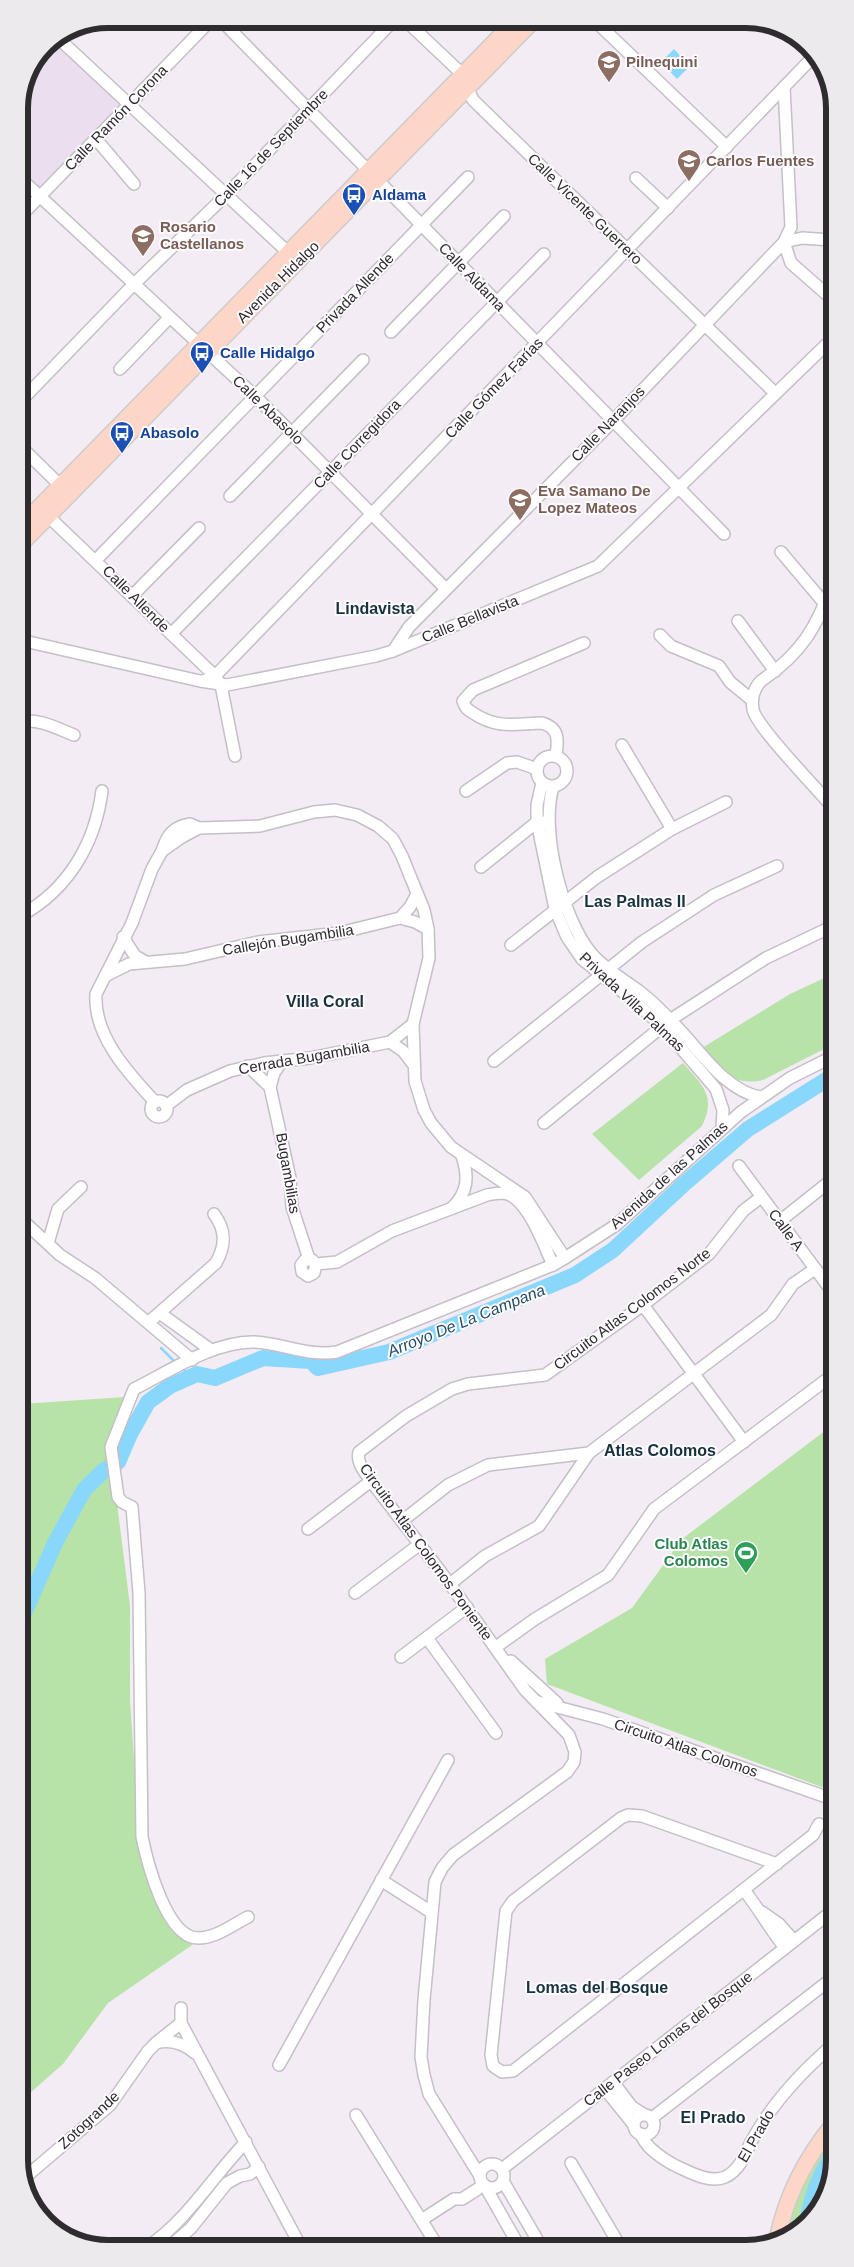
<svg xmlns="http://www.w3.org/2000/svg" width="854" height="2267" font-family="Helvetica,sans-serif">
<rect width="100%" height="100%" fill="#f3ecf5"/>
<polygon fill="#ebdfef" points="53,39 122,104 40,187 19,168 19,102 45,45"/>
<g fill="#b7e3a8">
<path d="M833 974 834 1044 763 1080C731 1087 721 1069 702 1048L790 994Z"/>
<path d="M683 1063C702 1085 717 1096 702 1126L639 1180 592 1134Z"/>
<polygon points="125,1397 110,1448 130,1606 130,1700 141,1862 156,1897 195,1943 108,2003 63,2064 22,2100 21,1404"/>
<polygon points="834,1424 835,1792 547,1684 545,1659 632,1608 682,1539"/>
<polygon points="835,2124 835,2160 817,2213 778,2240 781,2224"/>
</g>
<g fill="#89d7fb">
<polygon points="674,49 690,66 677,79 661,62"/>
<path d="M835 2140V2160L817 2213 799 2226C801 2197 816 2161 835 2140Z"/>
</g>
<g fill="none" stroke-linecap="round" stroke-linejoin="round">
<g stroke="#89d7fb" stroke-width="2.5">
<polyline points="161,1348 176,1363"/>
<polyline points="182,1368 191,1377"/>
</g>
<polyline stroke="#89d7fb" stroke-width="16" points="21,1620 55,1543 84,1490 103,1471 118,1462 130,1434 148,1402 170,1386 197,1374 215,1378 263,1358 311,1361 318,1368 389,1352 575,1275 613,1250 684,1184 748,1129 834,1075"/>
<g stroke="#c5bfc7" stroke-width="14">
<g id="minor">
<polyline points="220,19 724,534"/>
<polyline points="404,19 460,72 473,100 775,393"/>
<polyline points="593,19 727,147"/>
<polyline points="57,37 293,257"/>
<polyline points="96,139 134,184"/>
<polyline points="19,177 255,396 446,589"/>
<polyline points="636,178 668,208"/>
<polyline points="19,218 212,19"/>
<polyline points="784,242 791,263 832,299"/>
<polyline points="784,242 802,238 832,240"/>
<polyline points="391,332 504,216"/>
<polyline points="120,369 169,318"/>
<polyline points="19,403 133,285 226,195 395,19"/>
<polyline points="19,445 66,491"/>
<polyline points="230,496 363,360"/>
<polyline points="48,516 215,676 221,685 235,756"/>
<polyline points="781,552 825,604"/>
<polyline points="96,560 468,177"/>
<path d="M833 581C818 626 801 654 761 681 754 688 751 699 753 709 755 726 819 790 833 808"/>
<polyline points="132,596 199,528"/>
<polyline points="738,621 775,671"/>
<polyline points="171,634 544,254"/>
<polyline points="660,635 671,646 719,666 730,682 752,700"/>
<polyline points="20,640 200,681 227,685 376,656 393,651 598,566 833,338"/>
<polyline points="393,651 409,627 613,421 784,242 791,227 784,87"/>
<polyline points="203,681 215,676 814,56"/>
<path d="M20 722C39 718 56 728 74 735"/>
<polyline points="622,745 672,829"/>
<circle cx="552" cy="771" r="15"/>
<path d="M556 756C558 741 560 728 542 723 514 724 497 729 473 713 468 710 465 708 463 701L473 690 584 643"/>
<polyline points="542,783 537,805 537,822 555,909 567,937 582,959 633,1000 662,1026 716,1089 723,1110 722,1128"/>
<path d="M553 787C540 830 562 918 591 953 603 968 623 979 639 991 652 1001 664 1013 675 1025 700 1050 724 1090 760 1097"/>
<polyline points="466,791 507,763 517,762 537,769"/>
<path d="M162 851C167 835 173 827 190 824L199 828"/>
<polyline points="481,867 537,822 543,822"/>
<path d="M20 916C68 890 95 844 102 791"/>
<polyline points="400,918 410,907 417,894"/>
<polyline points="123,937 135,956 146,962"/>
<polyline points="511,945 597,877 672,829 726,802"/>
<polyline points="105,976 129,964 185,959 258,942 339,933 400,918 415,922 428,929"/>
<polyline points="390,1042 403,1051 413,1064"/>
<polyline points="282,1061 274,1073 270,1087 290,1178 292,1207 309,1259"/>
<polyline points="494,1061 642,942 714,895 777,866"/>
<polyline points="248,1066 270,1087"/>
<circle cx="159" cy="1109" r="8"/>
<path d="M155 1102C128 1073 93 1035 96 994L132 923 152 869 162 851 182 837 199 828 260 826 314 812 335 810 357 815 378 826 393 839 402 856 424 910 428 929 429 958 413 1024 415 1081 424 1110 431 1123 451 1147 525 1197 565 1258"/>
<polyline points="166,1106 187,1090 230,1071 264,1063 310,1058 390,1042 413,1024"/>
<polyline points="20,1117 24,1124"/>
<polyline points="544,1123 670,1020 766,958 829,928"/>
<polyline points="739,1166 834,1294"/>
<path d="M452 1208C468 1192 469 1177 462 1156"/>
<polyline points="20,1218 60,1255 95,1278 192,1360"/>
<polyline points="780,1221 834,1178"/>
<polyline points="48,1243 58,1209 81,1187"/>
<path d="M316 1264 314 1273 308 1276 302 1272 301 1265 305 1260H312L316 1264 337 1262 392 1231 487 1195C492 1194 498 1193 503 1193 527 1195 544 1246 553 1265"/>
<polyline points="643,1305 744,1442"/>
<polyline points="161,1314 211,1350"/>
<path d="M149 1322 216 1263C226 1245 226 1230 214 1214"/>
<polyline points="402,1521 448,1485 488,1465 589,1453 771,1315 793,1284 815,1269"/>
<polyline points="308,1529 371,1481"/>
<polyline points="450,1584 485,1556 539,1526 589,1453"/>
<polyline points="355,1593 420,1544"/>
<polyline points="427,1638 496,1733"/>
<polyline points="496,1647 535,1619 608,1575 654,1509 834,1374"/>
<polyline points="401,1657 467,1607"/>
<polyline points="511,1661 557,1703"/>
<polyline points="538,1702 603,1719 835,1800"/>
<polyline points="777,1864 642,1816 628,1815 621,1818 513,1901 506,1911 491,2055 493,2066 502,2072 513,2071 813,1835 819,1824"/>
<polyline points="381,1880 431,1912"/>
<path d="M744 1890C759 1909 770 1929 785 1948"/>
<polyline points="762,1912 779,1924 794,1941"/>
<path d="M248 1917C232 1925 216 1938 198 1938 166 1938 147 1861 142 1837L139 1593 132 1507 122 1502 118 1497 111 1447 134 1389C168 1372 214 1341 254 1342 282 1343 309 1357 337 1352L553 1265 565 1258 616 1225 741 1112 790 1078 834 1056"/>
<polyline points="181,2008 181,2023 301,2247"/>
<polyline points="157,2042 181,2023"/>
<polyline points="279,2065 448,1760"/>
<polyline points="613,2082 632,2107 643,2114"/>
<polyline points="605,2089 634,2125"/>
<circle cx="644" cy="2125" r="10"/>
<polyline points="356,2115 438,2247"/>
<polyline points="652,2118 835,1976"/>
<path d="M641 2134C645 2147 663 2159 674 2165 687 2171 710 2184 725 2177 739 2171 745 2155 751 2142 772 2103 802 2071 835 2043"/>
<polyline points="571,2163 620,2246"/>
<circle cx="492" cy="2176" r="12"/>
<polyline points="502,2169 835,1909"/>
<path d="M480 2176 429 2094 424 2075 421 2057 424 2000 435 1882 442 1868 453 1855 567 1772 574 1762 575 1752 569 1735 525 1690 450 1584 371 1481C365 1472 356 1463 359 1452L406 1416 452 1389 468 1384 545 1375 643 1305 709 1254 743 1211 761 1197"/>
<path d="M22 2180 110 2105 148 2051 156 2043C171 2039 183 2043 195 2053"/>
<polyline points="503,2181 541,2246"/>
<polyline points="485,2186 519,2246"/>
<polyline points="423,2219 454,2199 462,2199 484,2185"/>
<path d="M146 2248C187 2221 212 2177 246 2142"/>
<polyline points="168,2248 191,2228 227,2183 240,2176 250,2174 259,2167"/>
</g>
</g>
<g stroke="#cdcccd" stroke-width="18">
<g id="major">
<polyline points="20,527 517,19"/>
<polyline points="20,545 535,19"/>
<path d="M777 2240C786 2195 806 2157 835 2122"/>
</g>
</g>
<use href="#minor" stroke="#fff" stroke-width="11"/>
<use href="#major" stroke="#fed6c8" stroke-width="15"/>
</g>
<defs>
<g id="school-pin" transform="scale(1.25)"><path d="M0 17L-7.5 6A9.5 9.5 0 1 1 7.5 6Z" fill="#8d6e63" stroke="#fefbff"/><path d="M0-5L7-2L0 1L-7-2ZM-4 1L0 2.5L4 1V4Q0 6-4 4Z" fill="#fff"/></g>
<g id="bus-pin" transform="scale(1.25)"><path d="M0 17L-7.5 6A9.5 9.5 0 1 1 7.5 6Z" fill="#1a4fb4" stroke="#fefbff"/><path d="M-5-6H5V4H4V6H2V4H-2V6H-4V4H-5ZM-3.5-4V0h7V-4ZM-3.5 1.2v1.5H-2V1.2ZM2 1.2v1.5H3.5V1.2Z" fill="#fff"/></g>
<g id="stadium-pin" transform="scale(1.25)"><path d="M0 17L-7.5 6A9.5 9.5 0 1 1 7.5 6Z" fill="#2e9e5b" stroke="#fefbff"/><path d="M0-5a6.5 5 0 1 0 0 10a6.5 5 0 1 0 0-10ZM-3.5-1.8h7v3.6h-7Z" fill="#fff"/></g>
</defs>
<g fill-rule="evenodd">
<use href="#school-pin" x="609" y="62"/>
<use href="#school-pin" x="689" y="161"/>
<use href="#bus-pin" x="354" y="195"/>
<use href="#school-pin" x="143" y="236"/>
<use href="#bus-pin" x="202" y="353"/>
<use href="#bus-pin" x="122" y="433"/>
<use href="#school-pin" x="520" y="500"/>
<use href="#stadium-pin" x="746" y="1553"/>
</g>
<g text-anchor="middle" stroke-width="4" stroke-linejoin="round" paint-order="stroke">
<g font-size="15" font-weight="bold" fill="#785e54" stroke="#fefbff" text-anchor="start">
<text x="626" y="67">Pilnequini</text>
<text x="706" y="166">Carlos Fuentes</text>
<text x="160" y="232">Rosario<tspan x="160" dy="17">Castellanos</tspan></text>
<text x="538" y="496">Eva Samano De<tspan x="538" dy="17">Lopez Mateos</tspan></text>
</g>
<g font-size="15" fill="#2f2c2f" stroke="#fefbff">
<text transform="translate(116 118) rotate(-46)" y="5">Calle Ramón Corona</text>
<text transform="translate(271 148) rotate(-46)" y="5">Calle 16 de Septiembre</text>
<text transform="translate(585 209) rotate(44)" y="5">Calle Vicente Guerrero</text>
<text transform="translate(472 277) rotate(46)" y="5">Calle Aldama</text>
<text transform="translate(278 282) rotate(-45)" y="5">Avenida Hidalgo</text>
<text transform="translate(355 293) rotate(-46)" y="5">Privada Allende</text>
<text transform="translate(494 388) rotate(-46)" y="5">Calle Gómez Farías</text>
<text transform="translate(268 410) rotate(44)" y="5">Calle Abasolo</text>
<text transform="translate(608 424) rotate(-46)" y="5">Calle Naranjos</text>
<text transform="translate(357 444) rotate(-46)" y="5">Calle Corregidora</text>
<text transform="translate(136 599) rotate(45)" y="5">Calle Allende</text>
<text transform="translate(470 619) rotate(-22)" y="5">Calle Bellavista</text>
<text transform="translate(288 940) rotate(-9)" y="5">Callejón Bugambilia</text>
<text transform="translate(632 1002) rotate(43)" y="5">Privada Villa Palmas</text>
<text transform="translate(304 1058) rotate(-10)" y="5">Cerrada Bugambilia</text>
<text transform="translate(288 1173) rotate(80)" y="5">Bugambilias</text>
<text transform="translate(669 1175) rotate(-42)" y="5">Avenida de las Palmas</text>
<text transform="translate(786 1230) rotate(53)" y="5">Calle A</text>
<text transform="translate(632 1309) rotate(-37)" y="5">Circuito Atlas Colomos Norte</text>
<text transform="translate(426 1552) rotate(54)" y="5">Circuito Atlas Colomos Poniente</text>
<text transform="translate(686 1748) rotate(19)" y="5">Circuito Atlas Colomos</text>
<text transform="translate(668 2039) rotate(-38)" y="5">Calle Paseo Lomas del Bosque</text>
<text transform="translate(89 2120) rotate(-43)" y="5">Zotogrande</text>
<text transform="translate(756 2136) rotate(-60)" y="5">El Prado</text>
</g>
<g font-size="15" font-weight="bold" fill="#164399" stroke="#fefbff" text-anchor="start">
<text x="372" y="200">Aldama</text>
<text x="220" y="358">Calle Hidalgo</text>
<text x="140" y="438">Abasolo</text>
</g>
<g font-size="15" font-weight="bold" fill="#27864d" stroke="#fefbff" text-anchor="end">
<text x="728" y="1549">Club Atlas<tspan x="728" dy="17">Colomos</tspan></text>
</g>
<g font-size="16" font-weight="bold" fill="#15323d" stroke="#fefbff">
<text x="375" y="614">Lindavista</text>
<text x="635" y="907">Las Palmas II</text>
<text x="325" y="1007">Villa Coral</text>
<text x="660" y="1456">Atlas Colomos</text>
<text x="597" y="1993">Lomas del Bosque</text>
<text x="713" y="2123">El Prado</text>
</g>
<g font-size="16" font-style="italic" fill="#224e61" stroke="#fefbff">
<text transform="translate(466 1320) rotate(-22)" y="6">Arroyo De La Campana</text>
</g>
</g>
<path d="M0 0H854V2267H0ZM108 28H746A80 80 0 0 1 826 108V2160A80 80 0 0 1 746 2240H108A80 80 0 0 1 28 2160V108A80 80 0 0 1 108 28Z" fill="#edeaee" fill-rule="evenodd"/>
<path fill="none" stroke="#2f2c2f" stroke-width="6" d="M108 28H746A80 80 0 0 1 826 108V2160A80 80 0 0 1 746 2240H108A80 80 0 0 1 28 2160V108A80 80 0 0 1 108 28Z"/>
</svg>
